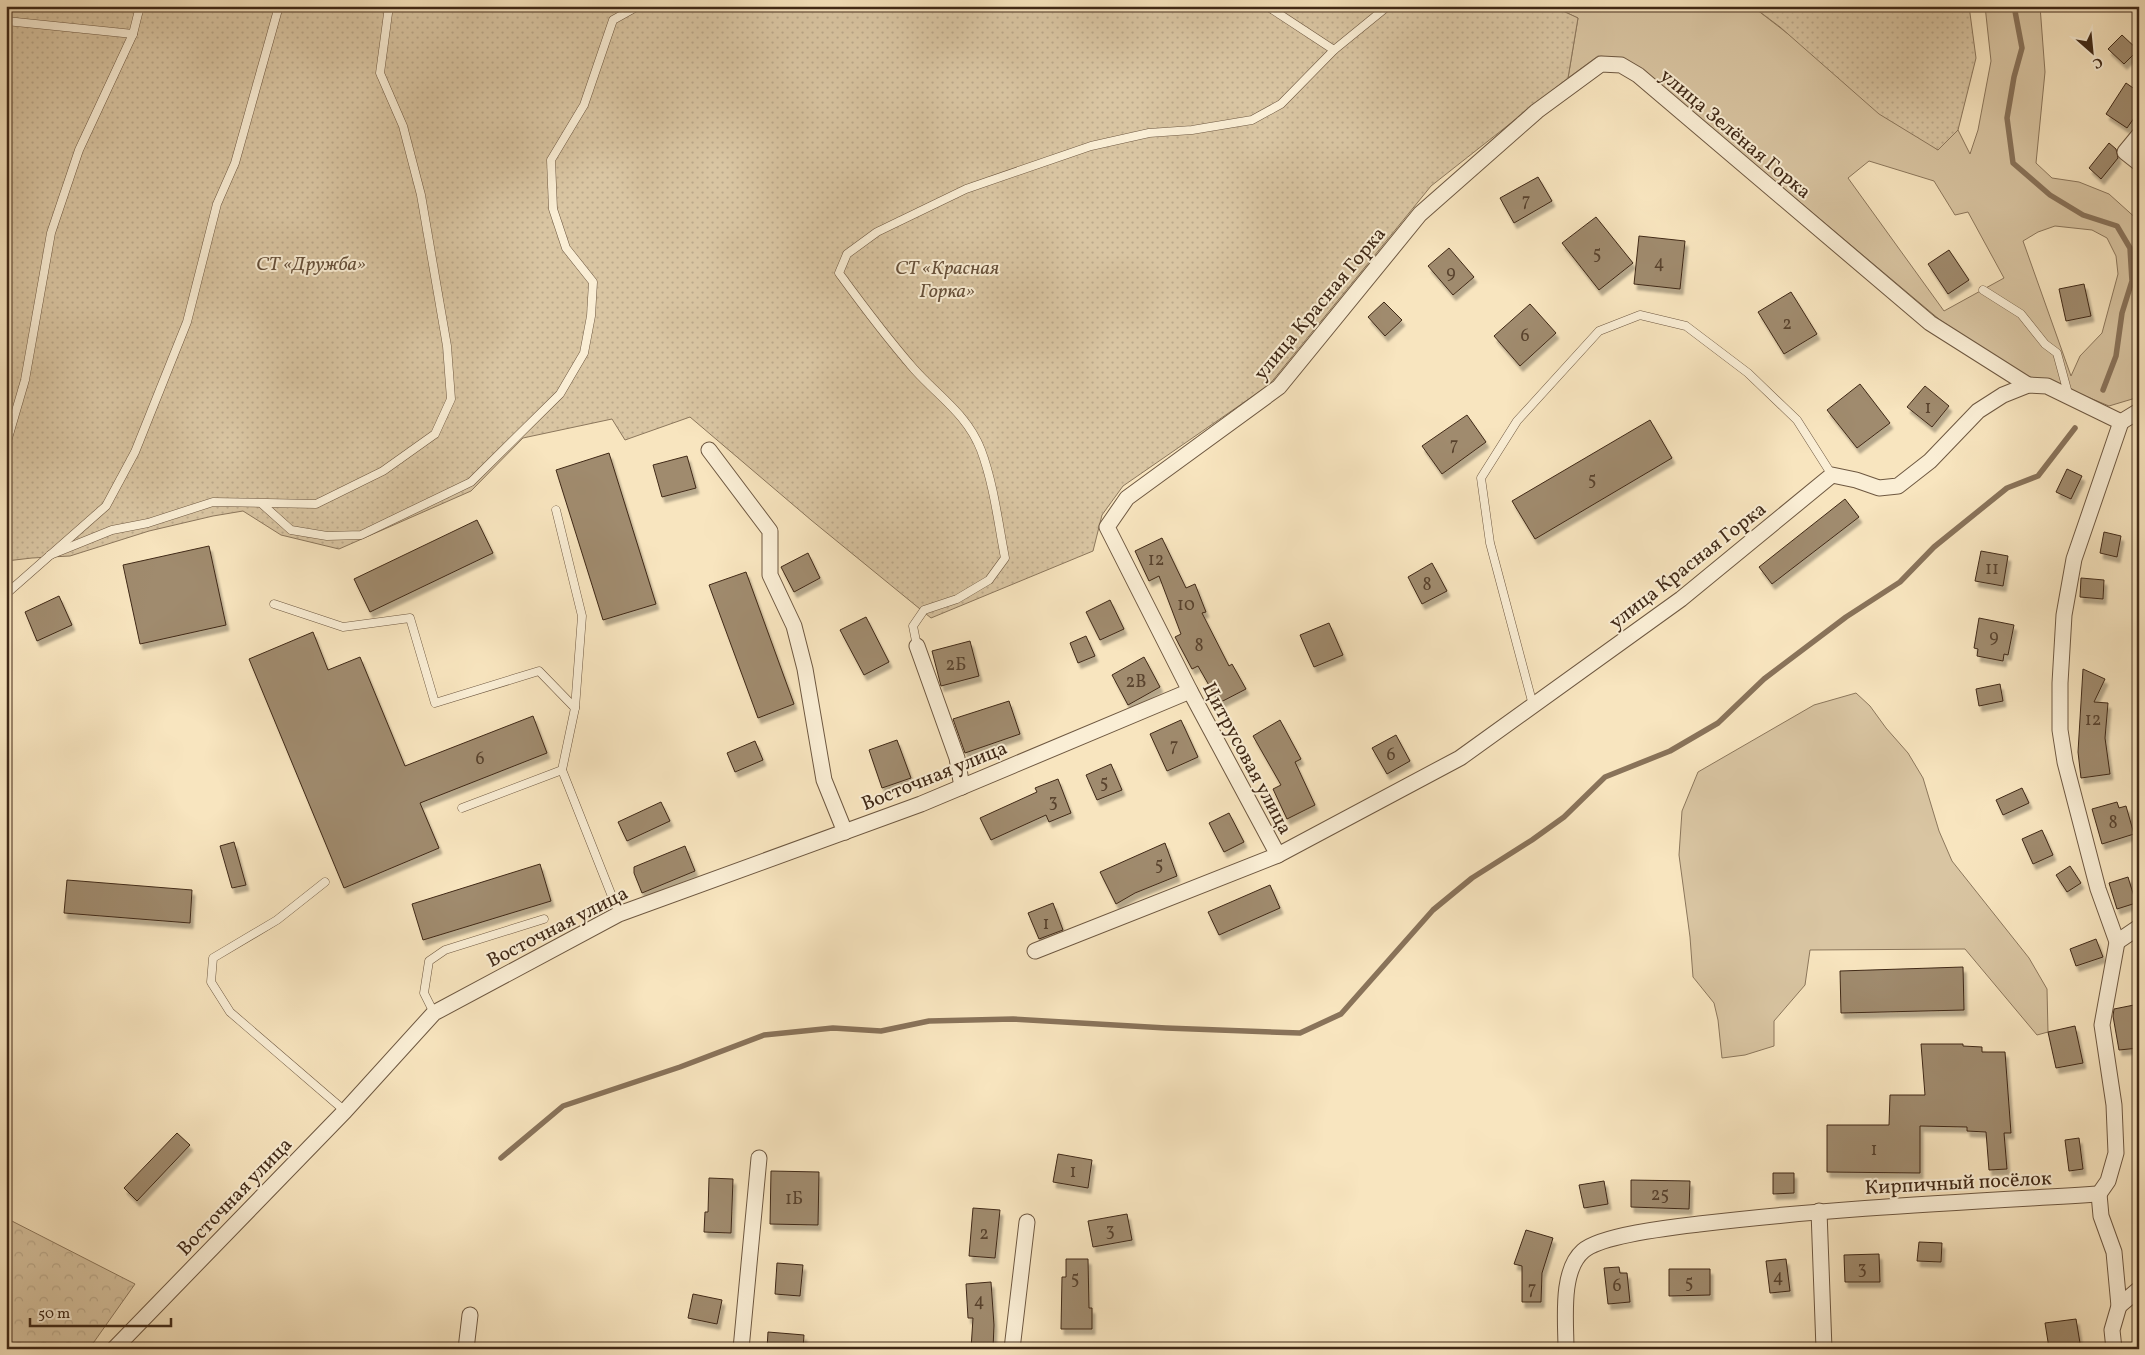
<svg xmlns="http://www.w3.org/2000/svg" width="2145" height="1355" font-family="Vollkorn,serif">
<defs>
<pattern id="forest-crowns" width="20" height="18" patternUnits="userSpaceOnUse" patternTransform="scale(1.25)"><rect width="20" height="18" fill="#d9c5a2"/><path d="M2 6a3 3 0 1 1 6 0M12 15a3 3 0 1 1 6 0" fill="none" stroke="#bba98b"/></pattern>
<pattern id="park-dots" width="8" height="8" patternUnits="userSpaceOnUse" patternTransform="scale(1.25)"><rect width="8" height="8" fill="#d9c5a2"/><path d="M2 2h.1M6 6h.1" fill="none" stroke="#bba98b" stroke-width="1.8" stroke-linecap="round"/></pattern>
<filter id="shadow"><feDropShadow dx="3" dy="5.5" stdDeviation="1" flood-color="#0004"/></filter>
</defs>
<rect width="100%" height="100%" fill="#f8e5bf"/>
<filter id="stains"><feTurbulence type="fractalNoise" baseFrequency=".004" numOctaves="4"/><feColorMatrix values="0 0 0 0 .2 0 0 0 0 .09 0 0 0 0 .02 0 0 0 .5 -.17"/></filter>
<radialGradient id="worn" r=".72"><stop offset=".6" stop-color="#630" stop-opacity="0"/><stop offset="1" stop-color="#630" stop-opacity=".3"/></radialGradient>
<g fill="#d9c5a2" stroke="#8c775c" fill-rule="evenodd">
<path d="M1552 6H1752L1938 150 1958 130 1970 154 1978 130 1991 61 1985 6H2040L2045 72 2036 163 2052 178 2079 182 2109 194 2139 221V397L2109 406 2078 393 2028 378 1940 320 1644 71 1623 58 1598 56 1568 78 1578 18ZM1869 161 1934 181 1955 215 1968 212 2004 278 1944 311 1848 178ZM2055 226 2092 230 2107 238 2116 256 2118 274 2102 333 2080 356 2071 376 2023 241 2038 232Z"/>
<polygon points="1856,693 1870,706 1886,728 1908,753 1923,778 1939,831 1952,861 2029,958 2047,989 2048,1032 2037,1035 1965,949 1810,950 1805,985 1774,1021 1774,1046 1745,1055 1722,1058 1718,1020 1714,1003 1693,977 1690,937 1679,855 1682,811 1698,772 1814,705"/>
</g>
<polygon fill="url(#forest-crowns)" stroke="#8c775c" points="6,1218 135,1284 89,1349 6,1349"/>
<g fill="url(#park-dots)" stroke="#8c775c">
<polygon points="6,6 1552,6 1578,18 1568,78 1431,186 1269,385 1123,486 1102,515 1093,551 931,618 811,520 690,417 625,440 612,419 523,438 471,491 339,549 281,535 243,511 213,516 149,531 70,556 32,558 6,561"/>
<polygon points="1752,6 1969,6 1976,58 1958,130 1938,150 1879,114 1780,27"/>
</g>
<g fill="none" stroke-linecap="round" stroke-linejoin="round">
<g stroke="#89735a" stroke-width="5.5">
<polyline points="2014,6 2022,48 2014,77 2007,118 2013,163 2050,195 2083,215 2117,226 2130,248 2132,281 2122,313 2116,356 2103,390"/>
<polyline points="501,1158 563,1106 680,1067 764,1035 833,1028 881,1031 929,1021 1013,1019 1166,1028 1300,1033 1341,1014 1433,910 1472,878 1532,840 1564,817 1605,777 1670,751 1718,723 1764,679 1846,617 1900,582 1934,547 2007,488 2038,476 2075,428"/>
</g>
</g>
<g fill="#a08b6e" stroke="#402917" filter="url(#shadow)">
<polygon points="2122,35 2138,50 2124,64 2108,49"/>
<polygon points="2126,83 2139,92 2139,111 2127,128 2106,114"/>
<polygon points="2109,143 2116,149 2118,158 2101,179 2089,168"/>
<polygon points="1538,177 1552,201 1514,223 1500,198"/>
<polygon points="1596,217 1633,263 1599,290 1562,243"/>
<polygon points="1639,236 1685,241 1680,289 1634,284"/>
<polygon points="1449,248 1474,277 1453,295 1428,266"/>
<polygon points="1949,250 1969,280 1948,294 1928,264"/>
<polygon points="2084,284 2091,316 2066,321 2059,289"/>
<polygon points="1791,292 1817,334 1784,354 1758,312"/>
<polygon points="1384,302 1402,320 1385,336 1368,317"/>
<polygon points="1530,304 1556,333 1520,366 1494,336"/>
<polygon points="1860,384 1890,423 1857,448 1827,410"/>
<polygon points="1925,386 1949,406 1932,427 1907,407"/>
<polygon points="1467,415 1486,442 1442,474 1422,446"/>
<polygon points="1650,420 1672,458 1535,539 1512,501"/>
<polygon points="609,453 656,604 603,620 556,470"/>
<polygon points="687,456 696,488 662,497 653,465"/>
<polygon points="2067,469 2082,476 2071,499 2056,492"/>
<polygon points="1845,499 1859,517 1772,584 1759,567"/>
<polygon points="477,520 493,553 370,612 354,579"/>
<polygon points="2104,532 2121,536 2117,557 2100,553"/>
<polygon points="1162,538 1186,588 1195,584 1206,612 1202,613 1229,666 1232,664 1246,689 1219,703 1198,666 1192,669 1175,637 1181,634 1159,576 1149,581 1135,551"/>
<polygon points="209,546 226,625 140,644 123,565"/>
<polygon points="1981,551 2008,556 2003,586 1975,581"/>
<polygon points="808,553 820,578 794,592 781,567"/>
<polygon points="1432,563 1447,591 1422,604 1408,577"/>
<polygon points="746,572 794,704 758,718 709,585"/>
<polygon points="2081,578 2104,580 2103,599 2080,597"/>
<polygon points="59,596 72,625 37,641 25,612"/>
<polygon points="1110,600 1124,629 1100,640 1086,612"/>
<polygon points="866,617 889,662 864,675 840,630"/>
<polygon points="1979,618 2014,625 2008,655 2004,654 2003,661 1977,656 1978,649 1974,648"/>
<polygon points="1329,623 1343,655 1314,667 1300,635"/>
<polygon points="313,632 328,670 360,657 405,766 533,716 547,753 420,803 439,848 344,888 249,659"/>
<polygon points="1086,636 1095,656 1078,663 1070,643"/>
<polygon points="970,641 979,676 941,686 932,651"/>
<polygon points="1144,657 1160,687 1128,705 1112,675"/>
<polygon points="2083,669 2105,679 2094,702 2108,703 2105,738 2110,774 2081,778 2078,752"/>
<polygon points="2000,684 2003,701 1979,706 1976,689"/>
<polygon points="1009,701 1020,734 965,753 953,719"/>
<polygon points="1181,720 1198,757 1167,771 1150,734"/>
<polygon points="1280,720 1301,759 1295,762 1315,805 1287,819 1273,789 1281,785 1253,736"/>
<polygon points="1396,735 1410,761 1387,774 1372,748"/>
<polygon points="897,740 911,778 882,788 869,750"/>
<polygon points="755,741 763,760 735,772 727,753"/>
<polygon points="1111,764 1122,790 1097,800 1086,775"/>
<polygon points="1058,779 1071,813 1049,822 1046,815 991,840 980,818 1037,792 1035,788"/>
<polygon points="2022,788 2029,803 2003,815 1996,800"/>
<polygon points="661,802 670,821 627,841 618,822"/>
<polygon points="2117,802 2119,808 2126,806 2134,834 2102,844 2092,809"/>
<polygon points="1229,813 1244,842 1224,852 1209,823"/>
<polygon points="2042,830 2053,855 2033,864 2022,839"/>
<polygon points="234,842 246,885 232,888 220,846"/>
<polygon points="1165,843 1177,876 1135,893 1116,904 1100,872"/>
<polygon points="685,846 695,871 642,893 634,873 634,867"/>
<polygon points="540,864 551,901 423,940 412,904"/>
<polygon points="2070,866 2081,883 2067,892 2056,875"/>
<polygon points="2128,877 2136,903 2117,909 2109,883"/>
<polygon points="67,880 192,890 190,923 64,913"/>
<polygon points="1270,885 1280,908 1219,935 1208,912"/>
<polygon points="1053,903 1063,930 1039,939 1028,913"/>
<polygon points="2096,939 2103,957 2076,966 2070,949"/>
<polygon points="1963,967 1964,1010 1841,1013 1840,971"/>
<polygon points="2139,1004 2139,1048 2119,1050 2113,1016 2114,1009"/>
<polygon points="2075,1026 2083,1063 2056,1068 2048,1032"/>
<polygon points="1921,1044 1963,1044 1963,1046 1982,1047 1982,1052 2005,1052 2011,1133 2004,1133 2007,1169 1989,1170 1986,1132 1967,1131 1967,1127 1920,1126 1920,1173 1827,1172 1827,1125 1889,1125 1890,1095 1925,1095"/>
<polygon points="177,1133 190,1145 137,1201 124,1188"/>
<polygon points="2079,1138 2083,1169 2069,1171 2065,1140"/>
<polygon points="1058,1154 1092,1160 1088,1188 1053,1182"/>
<polygon points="771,1171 819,1172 818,1225 770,1224"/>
<polygon points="1773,1173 1794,1173 1794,1193 1773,1194"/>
<polygon points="709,1178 733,1179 731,1233 704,1232 705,1212 708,1212"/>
<polygon points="1631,1180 1690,1181 1689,1209 1631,1207"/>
<polygon points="1604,1181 1608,1204 1584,1208 1579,1185"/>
<polygon points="973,1208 1000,1210 995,1258 969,1256"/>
<polygon points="1127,1214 1132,1240 1093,1247 1088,1221"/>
<polygon points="1526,1230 1553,1238 1542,1273 1541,1302 1522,1302 1522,1266 1514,1264"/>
<polygon points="1919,1242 1942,1243 1941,1262 1917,1261"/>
<polygon points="1879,1254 1880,1282 1845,1282 1844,1255"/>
<polygon points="1066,1259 1088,1259 1089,1308 1092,1308 1092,1329 1061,1329 1062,1277 1066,1277"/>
<polygon points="1786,1259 1790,1291 1770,1293 1766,1261"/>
<polygon points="777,1263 803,1265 800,1296 775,1294"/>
<polygon points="1619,1267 1620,1273 1627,1273 1630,1302 1608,1304 1604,1268"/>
<polygon points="1669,1269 1710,1269 1710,1295 1669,1296"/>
<polygon points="991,1282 994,1325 993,1349 971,1349 973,1318 968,1318 966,1284"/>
<polygon points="693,1294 722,1300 717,1324 688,1318"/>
<polygon points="2076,1319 2080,1343 2049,1348 2045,1323"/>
<polygon points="768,1332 804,1335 803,1349 767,1349"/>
</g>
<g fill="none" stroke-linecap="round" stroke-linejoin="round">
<g stroke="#6e5841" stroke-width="9">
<g id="service">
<polyline points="1267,6 1334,50 1388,6"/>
<polyline points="6,21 133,34"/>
<polyline points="1983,290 2021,314 2045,344 2057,353 2069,397"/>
<polyline points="6,445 25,380 51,233 79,150 133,34 140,6"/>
<polyline points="262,504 291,530 327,536 361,535 471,482 560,394 584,353 591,316 593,282 566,248 553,209 551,160 584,105 613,20 638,6"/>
<polyline points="556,510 582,616 575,708 562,770"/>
<polyline points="50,555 112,530 148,523 213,502 316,504 383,471 435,434 451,399 447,346 421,195 403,126 380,73 389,6"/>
<polyline points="6,594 106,506 135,452 187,322 217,204 235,163 279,6"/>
<polyline points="274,604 343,627 410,618 435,703 539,671 575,708"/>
<path d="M917 646 913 626 924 610 957 599 989 580 1005 558C998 522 994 485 981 450 967 414 938 396 914 369 887 338 863 306 839 273L847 254 877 232 966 189 1091 146 1149 133 1192 130 1252 120 1281 104 1334 50"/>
<polyline points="1533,705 1490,543 1481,478 1517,421 1599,331 1640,315 1686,326 1748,373 1797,420 1832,475"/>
<polyline points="462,808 562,770 619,914"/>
<polyline points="325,882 277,920 213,958 211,982 230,1012 345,1111"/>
<polyline points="434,1013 424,993 429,961 445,950 544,919"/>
</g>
</g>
<g stroke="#6e5841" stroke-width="17">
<g id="minor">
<polyline points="2139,135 2125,152 2139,163"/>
<polyline points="2121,422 2139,411"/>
<polyline points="709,450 770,531 770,575 794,626 805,669 824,780 845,832"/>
<polyline points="917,646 957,758 962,787"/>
<polyline points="1278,855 1460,758 1681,599 1832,475 1856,480 1879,488 1898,486 1930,461 1978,411 2003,395 2028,385 2047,386 2121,422"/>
<polyline points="2117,942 2139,927"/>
<polyline points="1035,951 1278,855 1190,691 1107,527 1127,498 1279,387 1420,214 1537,111 1601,64 1621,65 1638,75 1930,323 2028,385"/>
<polyline points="2099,1194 2108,1181 2116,1153 2114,1105 2102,1025 2117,942 2098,889 2065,762 2060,730 2060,683 2064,615 2074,559 2121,422"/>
<polyline points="2099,1194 2101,1216 2114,1252 2119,1306 2112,1330 2114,1349"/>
<polyline points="1819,1211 1824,1349"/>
<polyline points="2119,1306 2139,1289"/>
<polyline points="114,1349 345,1111 434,1013 619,914 921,804 1190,691"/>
<polyline points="466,1349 470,1315"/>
<polyline points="741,1349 759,1158"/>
<polyline points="1012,1349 1027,1222"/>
<path d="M1566 1349C1566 1321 1560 1271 1583 1251 1601 1235 1673 1227 1699 1224 1832 1208 1966 1202 2099 1194"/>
</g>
</g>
<use href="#service" stroke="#faeed5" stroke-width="8"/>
<use href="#minor" stroke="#faeed5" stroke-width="15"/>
</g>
<g text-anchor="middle" stroke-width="4" stroke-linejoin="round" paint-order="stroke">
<g font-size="18" fill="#58422d">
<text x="1526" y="206">7</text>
<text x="1597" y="259">5</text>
<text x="1659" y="268">4</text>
<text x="1451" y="278">9</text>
<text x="1787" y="329">2</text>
<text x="1525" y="341">6</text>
<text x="1928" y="413">1</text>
<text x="1454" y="450">7</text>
<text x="1592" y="485">5</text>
<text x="1156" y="565">12</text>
<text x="1992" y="574">11</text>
<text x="1427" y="590">8</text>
<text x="1186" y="610">10</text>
<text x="1994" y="642">9</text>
<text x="1199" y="651">8</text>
<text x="956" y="670">2Б</text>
<text x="1136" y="687">2В</text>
<text x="2093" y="725">12</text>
<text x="1174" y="751">7</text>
<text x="1391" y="760">6</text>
<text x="480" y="764">6</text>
<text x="1104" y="788">5</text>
<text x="1053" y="807">3</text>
<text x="2113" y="828">8</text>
<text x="1159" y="870">5</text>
<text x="1046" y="929">1</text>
<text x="1874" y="1155">1</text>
<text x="1073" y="1177">1</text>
<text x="1660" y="1200">25</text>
<text x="794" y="1204">1Б</text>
<text x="1110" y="1236">3</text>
<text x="984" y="1239">2</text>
<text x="1862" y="1274">3</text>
<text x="1778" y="1282">4</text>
<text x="1075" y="1284">5</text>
<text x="1689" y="1288">5</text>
<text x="1617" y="1291">6</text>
<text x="1532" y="1294">7</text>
<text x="979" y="1306">4</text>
</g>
<g font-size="20" fill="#402917" stroke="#faeed5">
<text transform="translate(1736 133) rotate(40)" y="7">улица Зелёная Горка</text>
<text transform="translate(1319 303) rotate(-50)" y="7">улица Красная Горка</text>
<text transform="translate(1687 565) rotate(-38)" y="7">улица Красная Горка</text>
<text transform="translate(1248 758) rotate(62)" y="7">Цитрусовая улица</text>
<text transform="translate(934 775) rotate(-22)" y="7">Восточная улица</text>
<text transform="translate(557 926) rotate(-27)" y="7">Восточная улица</text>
<text transform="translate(1958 1182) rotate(-3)" y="7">Кирпичный посёлок</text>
<text transform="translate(234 1196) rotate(-46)" y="7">Восточная улица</text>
</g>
<g font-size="20" font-style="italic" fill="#66503a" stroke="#faeed5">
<text x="311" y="270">СТ «Дружба»</text>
<text x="947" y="274">СТ «Красная<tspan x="947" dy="23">Горка»</tspan></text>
</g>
</g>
<rect width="2145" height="1355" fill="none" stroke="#f8e5bf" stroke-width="25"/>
<rect x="8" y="8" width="2130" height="1340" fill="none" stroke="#402917" stroke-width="2.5"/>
<rect x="12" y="12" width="2120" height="1330" fill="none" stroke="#402917"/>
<g transform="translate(2092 52) rotate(153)" stroke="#faeed5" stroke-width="4" paint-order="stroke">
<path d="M0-4L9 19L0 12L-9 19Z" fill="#402917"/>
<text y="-8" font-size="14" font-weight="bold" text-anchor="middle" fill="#402917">С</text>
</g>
<path d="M30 1318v8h141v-8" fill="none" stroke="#402917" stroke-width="2.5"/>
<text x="38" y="1318" font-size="15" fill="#402917" stroke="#faeed5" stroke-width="4" paint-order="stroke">50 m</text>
<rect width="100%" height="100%" filter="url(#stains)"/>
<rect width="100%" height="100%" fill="url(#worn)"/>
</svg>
